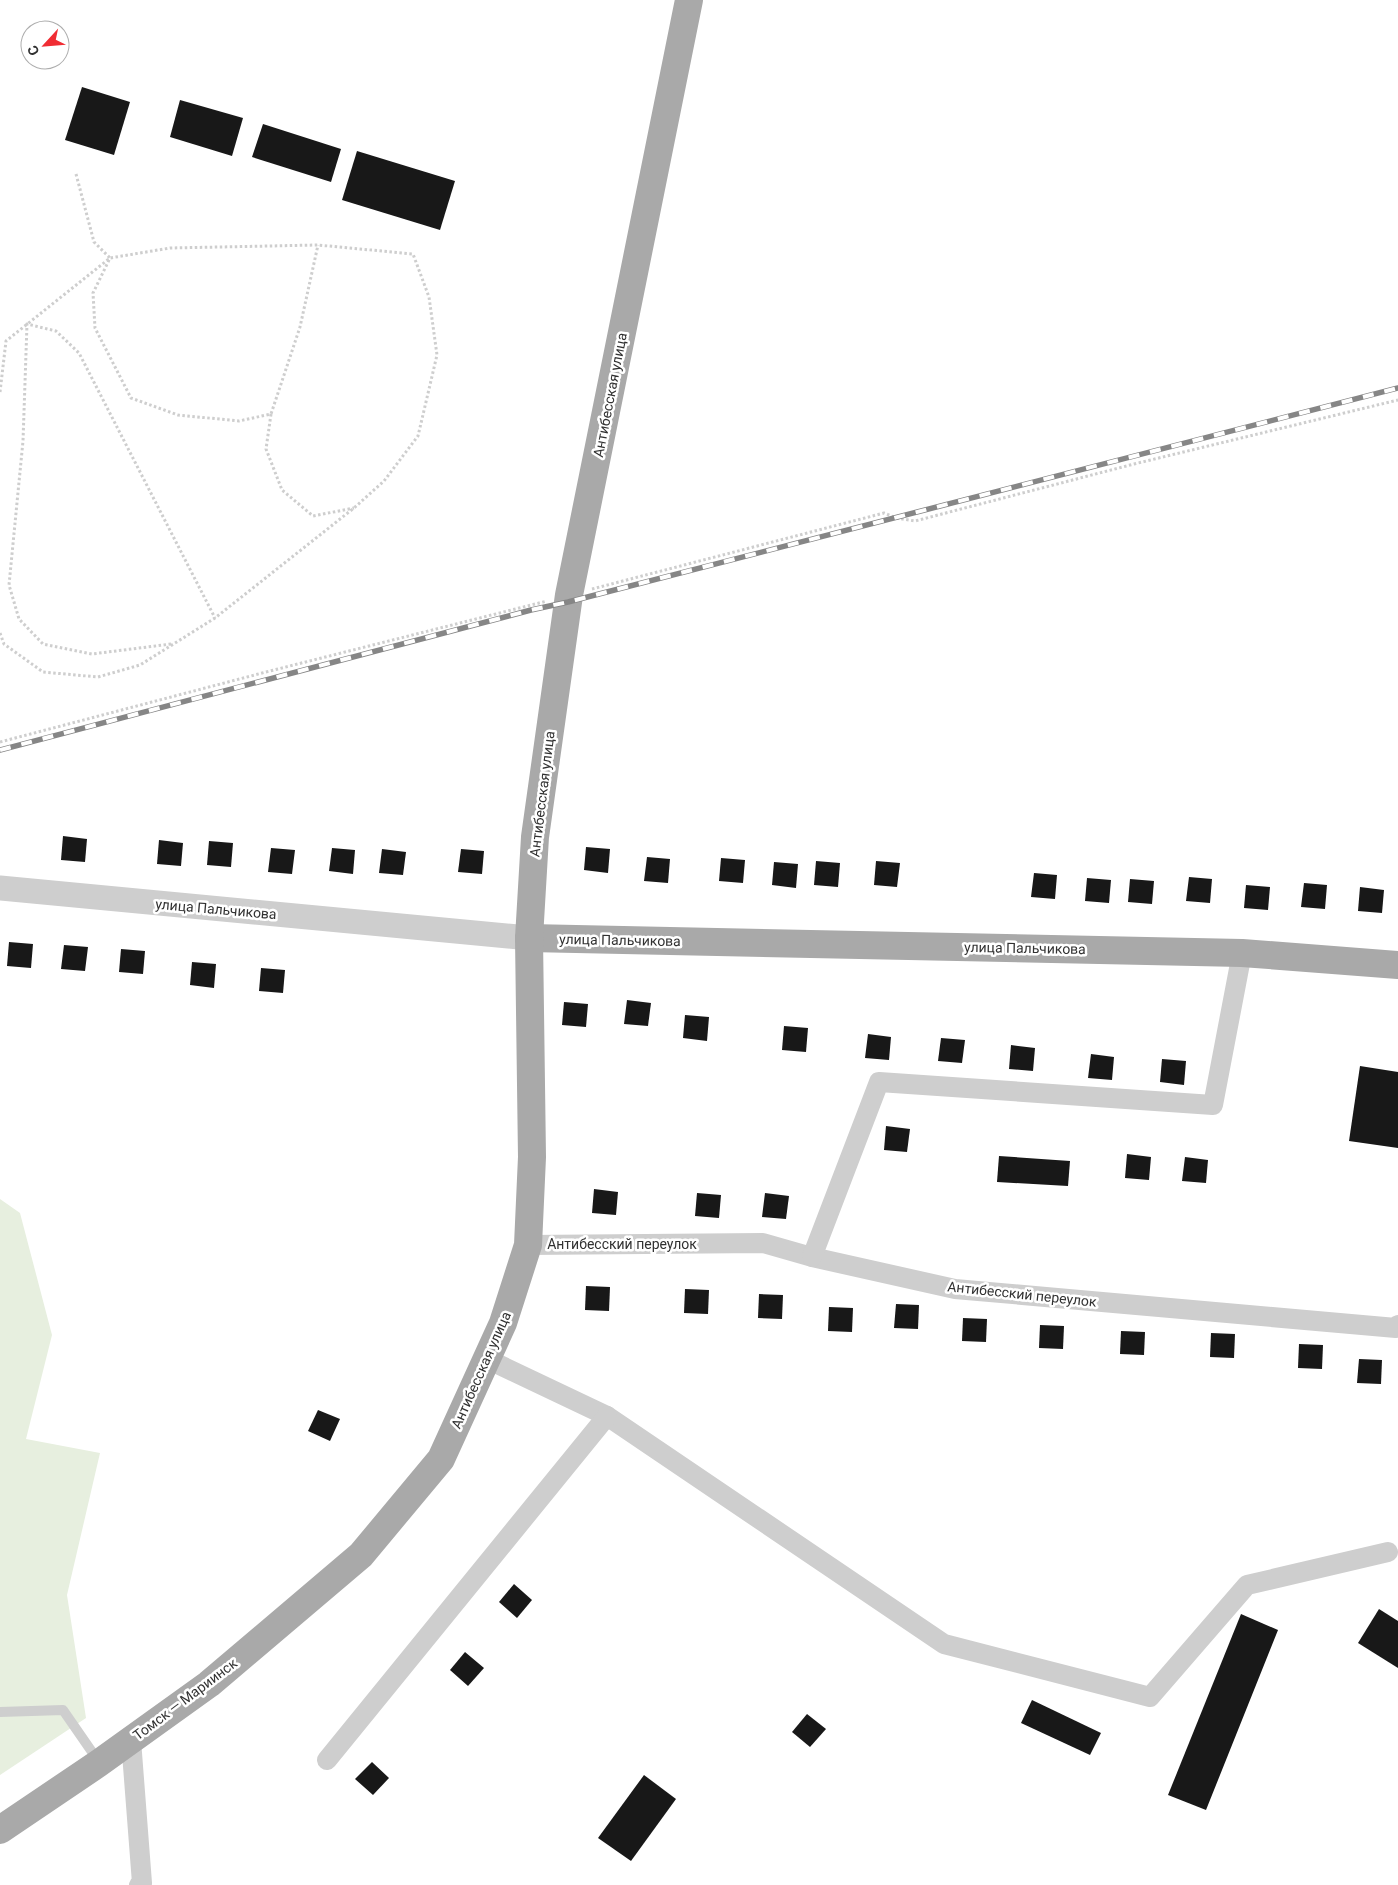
<svg xmlns="http://www.w3.org/2000/svg" width="1398" height="1885" font-family="Roboto,sans-serif">
<rect width="100%" height="100%" fill="#fff"/>
<polygon fill="#e7efdf" points="0,1199 20,1213 52,1335 26,1439 100,1453 67,1595 86,1718 0,1775"/>
<g fill="#181818">
<polygon points="82,87 130,102 114,155 65,140"/>
<polygon points="180,100 243,118 232,156 170,137"/>
<polygon points="263,124 341,149 331,182 252,157"/>
<polygon points="357,151 455,181 440,230 342,200"/>
<polygon points="63,836 87,839 85,862 61,860"/>
<polygon points="159,840 183,843 181,866 157,864"/>
<polygon points="209,841 233,843 231,867 207,865"/>
<polygon points="586,847 610,849 608,873 584,870"/>
<polygon points="271,848 295,850 292,874 268,872"/>
<polygon points="332,848 355,850 353,874 329,871"/>
<polygon points="382,849 406,852 403,875 379,873"/>
<polygon points="461,849 484,851 482,874 458,872"/>
<polygon points="647,857 670,859 668,883 644,881"/>
<polygon points="721,858 745,860 743,883 719,881"/>
<polygon points="816,861 840,863 838,887 814,885"/>
<polygon points="876,861 900,863 897,887 874,885"/>
<polygon points="774,862 798,864 796,888 772,885"/>
<polygon points="1034,873 1057,875 1055,899 1031,897"/>
<polygon points="1189,877 1212,879 1210,903 1186,901"/>
<polygon points="1087,878 1111,880 1109,903 1085,901"/>
<polygon points="1130,879 1154,881 1152,904 1128,902"/>
<polygon points="1304,883 1327,885 1325,909 1301,907"/>
<polygon points="1246,885 1270,887 1268,910 1244,908"/>
<polygon points="1360,887 1384,890 1382,913 1358,911"/>
<polygon points="9,942 33,944 31,968 7,966"/>
<polygon points="64,945 88,947 85,971 61,969"/>
<polygon points="121,949 145,951 143,974 119,972"/>
<polygon points="192,962 216,964 214,988 190,985"/>
<polygon points="261,968 285,970 283,993 259,991"/>
<polygon points="627,1000 651,1003 648,1026 624,1024"/>
<polygon points="564,1002 588,1004 586,1027 562,1025"/>
<polygon points="685,1015 709,1017 707,1041 683,1038"/>
<polygon points="784,1026 808,1028 806,1052 782,1050"/>
<polygon points="868,1034 891,1037 889,1060 865,1058"/>
<polygon points="941,1038 965,1040 962,1063 938,1061"/>
<polygon points="1011,1045 1035,1048 1033,1071 1009,1069"/>
<polygon points="1091,1054 1114,1057 1112,1080 1088,1078"/>
<polygon points="1162,1059 1186,1061 1184,1085 1160,1082"/>
<polygon points="1360,1066 1398,1072 1398,1148 1349,1141"/>
<polygon points="886,1126 910,1129 907,1152 884,1150"/>
<polygon points="1127,1154 1151,1157 1149,1180 1125,1178"/>
<polygon points="999,1156 1070,1161 1068,1186 997,1182"/>
<polygon points="1185,1157 1208,1160 1206,1183 1182,1181"/>
<polygon points="594,1189 618,1192 616,1215 592,1213"/>
<polygon points="697,1193 721,1195 719,1218 695,1216"/>
<polygon points="765,1193 789,1196 786,1219 762,1217"/>
<polygon points="586,1286 610,1287 609,1311 585,1310"/>
<polygon points="685,1289 709,1290 708,1314 684,1313"/>
<polygon points="759,1294 783,1295 782,1319 758,1318"/>
<polygon points="896,1304 919,1305 918,1329 894,1328"/>
<polygon points="829,1307 853,1308 852,1332 828,1331"/>
<polygon points="963,1318 987,1319 986,1342 962,1341"/>
<polygon points="1040,1325 1064,1326 1063,1349 1039,1348"/>
<polygon points="1121,1331 1145,1332 1144,1355 1120,1354"/>
<polygon points="1211,1333 1235,1334 1234,1358 1210,1357"/>
<polygon points="1299,1344 1323,1345 1322,1369 1298,1368"/>
<polygon points="1359,1359 1382,1360 1381,1384 1357,1383"/>
<polygon points="318,1410 340,1419 330,1441 308,1431"/>
<polygon points="514,1584 532,1600 517,1618 499,1602"/>
<polygon points="1379,1609 1398,1621 1398,1668 1358,1643"/>
<polygon points="1241,1614 1278,1630 1206,1810 1168,1795"/>
<polygon points="465,1652 484,1668 468,1686 450,1670"/>
<polygon points="1032,1700 1101,1733 1090,1755 1021,1723"/>
<polygon points="807,1714 826,1729 810,1747 792,1732"/>
<polygon points="372,1762 389,1778 373,1795 355,1779"/>
<polygon points="644,1775 676,1799 631,1861 598,1838"/>
</g>
<g fill="none" stroke-linecap="round" stroke-linejoin="round">
<g stroke="#cecece" stroke-width="3" stroke-dasharray="2.5 2.5" stroke-linecap="butt">
<polyline points="76,174 94,242 110,258 93,293 95,328 131,398 178,415 239,421 271,414 300,327 318,245"/>
<polyline points="0,392 6,341 110,258 170,248 318,245 413,254 429,297 437,355 418,436 384,481 354,508 215,618 140,665 98,677 43,672 4,644 0,633"/>
<polyline points="271,414 266,449 282,490 313,516 354,508"/>
<polyline points="592,589 884,513 896,518 915,521 1134,464 1398,400"/>
<polyline points="171,644 92,654 43,644 19,619 9,585 23,441 27,324 56,331 79,353 215,618"/>
<polyline points="0,742 266,672 547,601"/>
</g>
<polyline stroke="#cecece" stroke-width="10" points="0,1712 63,1710 99,1762"/>
<g stroke="#cecece" stroke-width="20">
<polyline points="528,1245 763,1243 812,1257 955,1289 1396,1328 1398,1325"/>
<polyline points="812,1257 879,1082 1213,1105 1242,953"/>
<polyline points="487,1359 607,1416 944,1644 1150,1697 1247,1585 1388,1552"/>
<polyline points="131,1740 142,1883 139,1885"/>
<polyline points="327,1760 607,1416"/>
</g>
<polyline stroke="#cecece" stroke-width="25" points="0,888 529,938"/>
<g stroke="#a9a9a9" stroke-width="28">
<polyline points="529,938 1242,953 1398,965"/>
<polyline points="0,1830 99,1763 209,1684 361,1555 441,1459 503,1323 528,1245 532,1157 529,938 535,837 569,595 689,0"/>
</g>
<g stroke="#868686" stroke-width="5.5">
<polyline id="rail" points="0,750 531,610 568,602 1398,388"/>
</g>
<use href="#rail" stroke="#fff" stroke-width="4" stroke-dasharray="11" stroke-linecap="butt"/>
</g>
<g text-anchor="middle" stroke-width="5" stroke-linejoin="round" paint-order="stroke">
<g font-size="14" fill="#313131" stroke="#fff">
<text transform="translate(610 395) rotate(-79)" y="5">Антибесская улица</text>
<text transform="translate(542 794) rotate(-83)" y="5">Антибесская улица</text>
<text transform="translate(216 909) rotate(5)" y="5">улица Пальчикова</text>
<text transform="translate(620 940) rotate(1)" y="5">улица Пальчикова</text>
<text transform="translate(1025 948) rotate(1)" y="5">улица Пальчикова</text>
<text x="622" y="1249">Антибесский переулок</text>
<text transform="translate(1022 1294) rotate(6)" y="5">Антибесский переулок</text>
<text transform="translate(481 1370) rotate(-66)" y="5">Антибесская улица</text>
<text transform="translate(185 1699) rotate(-37)" y="5">Томск — Мариинск</text>
</g>
</g>
<g transform="translate(45 45) rotate(244)"><circle r="24" fill="#ffffff" stroke="#adadad"/>
<path d="M0-4L9 19L0 12L-9 19Z" fill="#f02c33"/>
<text y="-8" font-size="14" font-weight="bold" text-anchor="middle" fill="#313131">С</text>
</g>
</svg>
